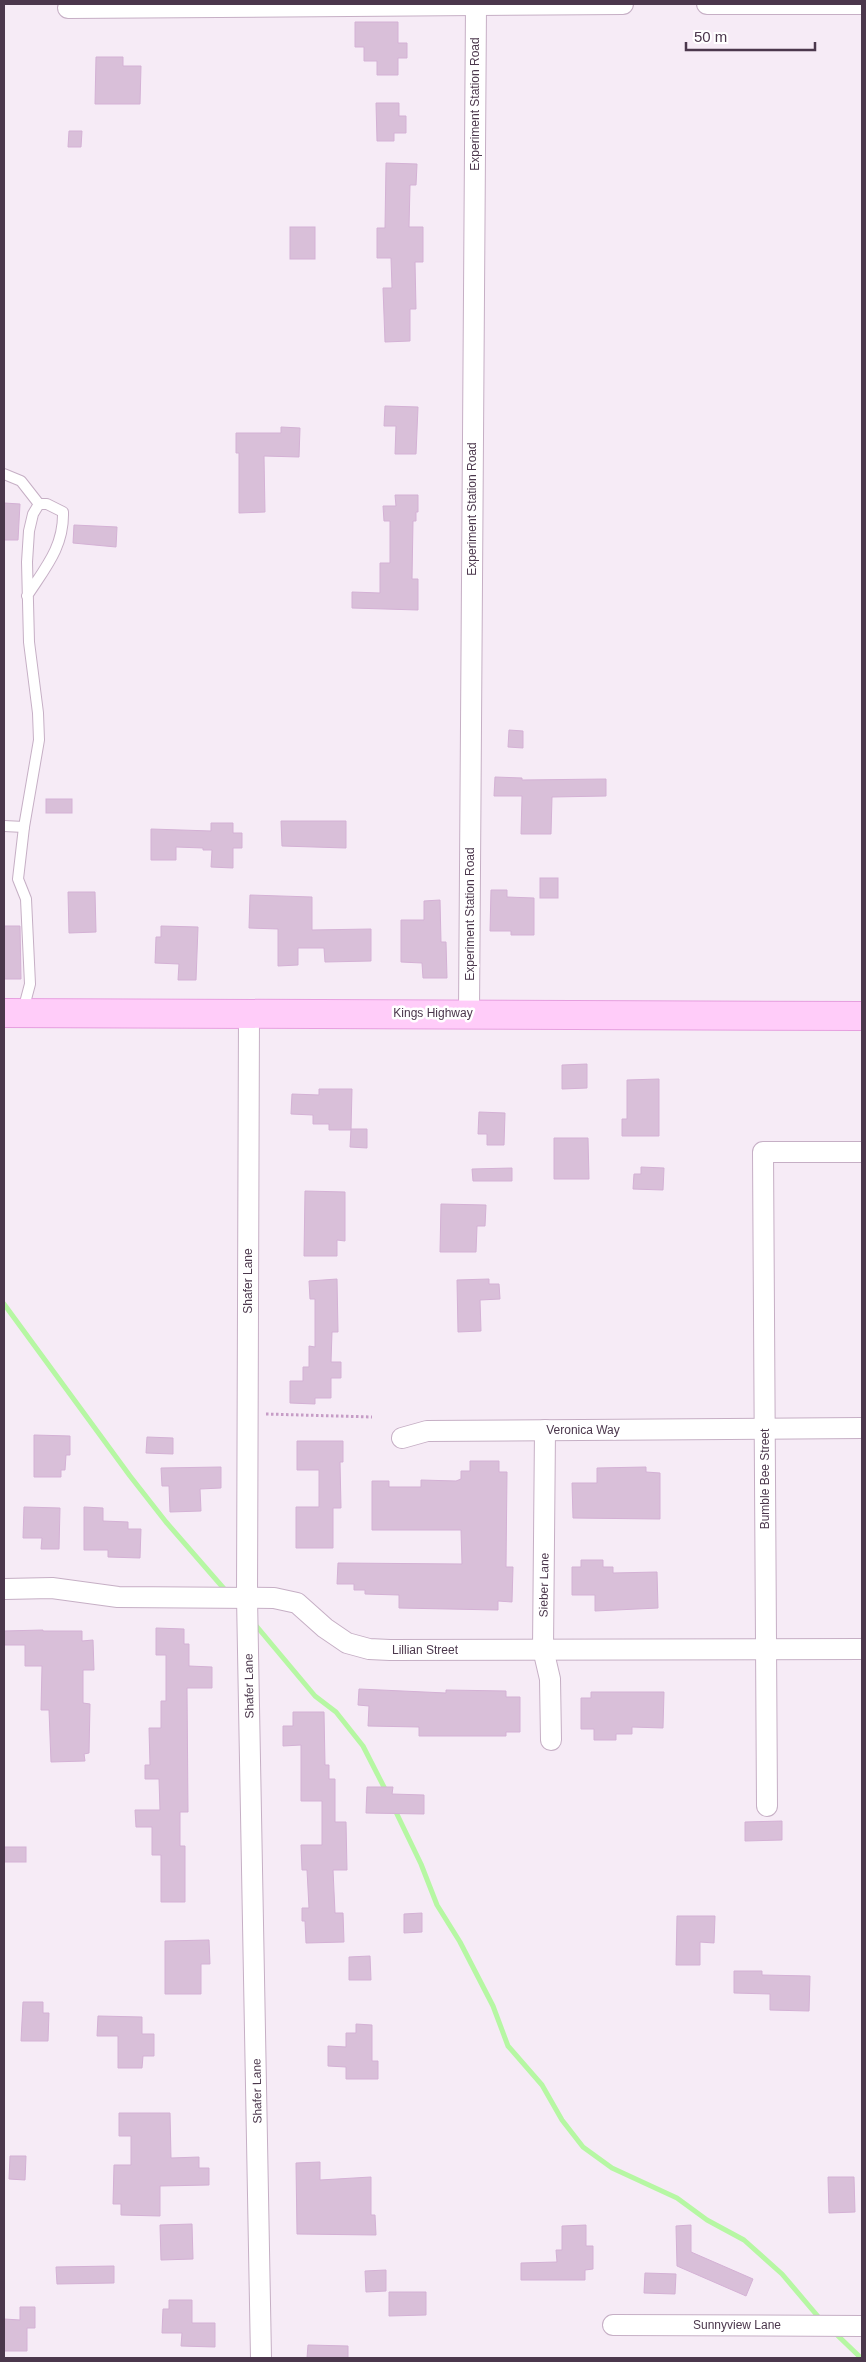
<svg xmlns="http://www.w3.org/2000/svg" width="866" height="2362" font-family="Helvetica,sans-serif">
<rect width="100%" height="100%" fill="#f6ebf6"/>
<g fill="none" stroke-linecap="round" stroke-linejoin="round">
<g stroke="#b6f7a3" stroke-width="5">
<polyline points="4,1304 130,1476 166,1522 226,1591"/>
<polyline points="253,1622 315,1696 336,1712 363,1746 386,1791"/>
<polyline points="394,1808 421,1864 437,1905 460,1942 493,2006 508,2046 542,2085 562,2120 583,2147 612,2168 677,2198 707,2220 744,2240 782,2274 821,2320"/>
<polyline points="833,2331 861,2358"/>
</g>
</g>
<g fill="#d9bfd9" stroke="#d4b1d5">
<polygon points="355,22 398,22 398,43 407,43 407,58 398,58 398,75 377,75 377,61 364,61 364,47 355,47"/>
<polygon points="96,57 123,57 123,66 141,66 140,104 95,104"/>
<polygon points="376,103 399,103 399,116 406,116 406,133 394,133 394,141 377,141"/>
<polygon points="69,131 82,131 81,147 68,147"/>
<polygon points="386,163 417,164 416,185 410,185 409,227 423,227 423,262 415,262 416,309 410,309 410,341 385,342 383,288 392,288 391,258 377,258 377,228 385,228"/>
<rect x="290" y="227" width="25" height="32"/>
<polygon points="385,406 418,407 416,454 395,454 396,426 384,426"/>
<polygon points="281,427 300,428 299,457 264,456 265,512 239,513 239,453 236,453 236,433 281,433"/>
<polygon points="395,495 418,495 418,512 416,512 416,521 413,521 412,579 418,579 418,610 352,608 352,592 380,593 380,563 390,563 390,521 384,521 383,506 396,506"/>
<polygon points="4,503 20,504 18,540 4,540"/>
<polygon points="74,525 117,527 116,547 73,543"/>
<polygon points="509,730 523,731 523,748 508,747"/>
<polygon points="495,777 522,778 522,780 606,779 606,796 552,797 551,834 521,834 522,796 494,796"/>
<rect x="46" y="799" width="26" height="14"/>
<polygon points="281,821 346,821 346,848 282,846"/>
<polygon points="211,823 233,823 233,833 242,833 242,848 233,848 233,868 211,867 212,850 203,850 203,848 176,847 176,860 151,860 151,829 211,831"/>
<rect x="540" y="878" width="18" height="20"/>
<polygon points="491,890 507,890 507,897 534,898 534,935 511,935 511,931 490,931"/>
<polygon points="68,892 95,892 96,932 69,933"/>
<polygon points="250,895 312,897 312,930 371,929 371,961 325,962 324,948 298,948 298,965 278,966 278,929 249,928"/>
<polygon points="440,900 441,942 446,942 447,978 423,978 422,963 401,962 401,920 424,920 424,901"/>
<polygon points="4,926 20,926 21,979 4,979"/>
<polygon points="161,926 198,927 196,980 178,980 179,964 155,963 156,937 161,937"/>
<polygon points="587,1064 587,1088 562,1089 562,1065"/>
<polygon points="659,1079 659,1136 622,1136 622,1119 627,1119 627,1080"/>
<polygon points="319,1089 352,1089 351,1130 329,1130 329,1124 313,1124 313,1115 291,1114 292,1094 319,1095"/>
<polygon points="479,1112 505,1113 504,1145 487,1145 487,1134 478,1134"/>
<polygon points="351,1129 367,1129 367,1148 350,1147"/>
<polygon points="554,1138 588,1138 589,1179 554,1179"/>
<polygon points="641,1167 664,1168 663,1190 633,1189 634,1174 641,1174"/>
<polygon points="512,1168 512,1181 473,1181 472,1169"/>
<polygon points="305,1191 345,1192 345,1241 337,1240 337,1256 304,1256"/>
<polygon points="441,1204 486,1205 485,1226 477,1226 476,1252 440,1252"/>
<polygon points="337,1279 338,1332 332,1332 331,1362 341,1362 341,1378 331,1378 331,1398 315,1398 315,1404 290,1403 290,1381 303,1381 303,1367 309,1367 309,1346 315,1347 315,1299 310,1299 309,1281"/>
<polygon points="489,1279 489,1284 499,1284 500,1299 480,1300 481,1331 458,1332 457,1280"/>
<polygon points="34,1435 70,1436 70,1455 66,1455 65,1470 61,1470 61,1477 34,1477"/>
<polygon points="147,1437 173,1438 173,1454 146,1453"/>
<polygon points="297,1441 343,1441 343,1462 340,1462 341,1508 333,1508 333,1548 296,1548 296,1507 319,1507 319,1470 297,1470"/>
<polygon points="470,1461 499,1461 499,1472 507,1472 506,1567 513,1567 512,1602 498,1601 498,1610 399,1608 399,1595 365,1594 365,1590 354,1590 354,1584 337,1584 338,1563 462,1564 461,1530 372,1530 372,1481 389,1481 389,1487 421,1487 421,1480 456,1481 461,1479 461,1471 470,1471"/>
<polygon points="221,1467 221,1488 200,1489 201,1511 170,1512 169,1486 162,1486 161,1468"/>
<polygon points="646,1467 646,1472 660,1473 660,1519 573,1518 572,1483 597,1483 597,1468"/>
<polygon points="24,1507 60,1508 59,1549 41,1549 42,1538 23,1538"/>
<polygon points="84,1507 103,1508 103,1521 128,1522 128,1529 141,1529 140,1558 108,1557 108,1550 84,1550"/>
<polygon points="581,1560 603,1560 603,1567 613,1567 613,1573 657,1572 658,1608 595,1611 595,1595 572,1595 572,1567 581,1567"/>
<polygon points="156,1628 184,1629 184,1644 189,1644 189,1666 212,1667 212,1688 187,1688 188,1812 180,1812 180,1846 185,1846 185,1902 161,1902 161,1855 152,1855 152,1827 136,1827 135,1810 160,1810 159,1779 145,1779 145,1765 150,1765 149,1728 161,1728 161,1701 166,1701 166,1655 156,1655"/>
<polygon points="43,1630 43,1631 82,1631 82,1641 93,1640 94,1670 83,1670 83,1703 90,1704 89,1753 84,1754 85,1761 51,1762 49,1710 41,1710 42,1666 25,1666 25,1645 4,1645 4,1631"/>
<polygon points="359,1689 446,1693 446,1690 506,1691 506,1697 520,1697 520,1732 506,1732 506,1736 419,1736 419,1727 368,1726 369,1706 358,1705"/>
<polygon points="591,1692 664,1692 663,1728 632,1727 632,1734 616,1734 616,1740 594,1740 594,1729 581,1729 581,1698 591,1698"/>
<polygon points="293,1712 324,1712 325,1765 329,1765 329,1779 335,1779 335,1822 346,1822 347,1870 333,1870 335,1913 343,1913 344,1942 306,1943 305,1921 302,1921 302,1908 309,1908 307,1870 302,1870 301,1845 322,1845 322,1801 301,1801 301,1745 283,1746 283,1726 293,1726"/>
<polygon points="367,1787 393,1787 392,1794 424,1795 424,1814 366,1813"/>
<polygon points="782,1821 782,1840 745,1841 745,1822"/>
<rect x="4" y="1847" width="22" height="15"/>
<polygon points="422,1913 422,1932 404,1933 404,1914"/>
<polygon points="677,1916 715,1916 714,1943 700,1942 700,1965 676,1965"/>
<polygon points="209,1940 210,1964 201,1964 201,1994 165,1994 165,1941"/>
<polygon points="370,1956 371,1980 349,1980 349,1957"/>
<polygon points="734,1971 762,1971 762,1975 810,1976 809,2011 770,2010 770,1994 734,1993"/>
<polygon points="23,2002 43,2002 43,2013 49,2013 48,2041 21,2041"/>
<polygon points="98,2016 142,2017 142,2034 154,2034 154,2056 143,2056 142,2068 118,2068 118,2036 97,2036"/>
<polygon points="356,2024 372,2025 372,2061 378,2061 378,2079 346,2079 346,2067 328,2066 328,2046 346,2047 346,2033 356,2033"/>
<polygon points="119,2113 170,2113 171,2158 199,2157 199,2168 209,2168 209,2185 160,2186 160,2216 121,2215 121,2204 113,2204 114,2165 131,2165 131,2136 119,2136"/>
<polygon points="10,2156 26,2156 25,2180 9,2179"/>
<polygon points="320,2162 320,2180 371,2177 371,2215 375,2215 376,2235 297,2234 296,2163"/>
<polygon points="828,2177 854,2177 855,2212 829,2213"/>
<polygon points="192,2224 193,2259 161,2260 160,2225"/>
<polygon points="586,2225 586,2246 593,2246 593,2269 585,2270 585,2280 521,2280 521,2263 557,2262 556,2250 562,2250 562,2226"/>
<polygon points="691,2225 691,2252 753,2279 746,2296 677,2266 676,2226"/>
<polygon points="114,2266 114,2283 57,2284 56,2267"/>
<polygon points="386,2270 386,2291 366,2292 365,2271"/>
<polygon points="645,2273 676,2274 675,2294 644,2293"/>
<polygon points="389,2292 426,2292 426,2315 389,2316"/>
<polygon points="169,2300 192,2300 192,2323 215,2323 215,2347 181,2346 182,2333 162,2333 163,2309 169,2309"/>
<polygon points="20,2307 35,2307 35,2328 27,2328 27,2351 4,2351 4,2319 20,2320"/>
<polygon points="308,2345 348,2346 348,2358 307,2358"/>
</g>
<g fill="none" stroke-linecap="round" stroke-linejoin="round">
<g stroke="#c6afc5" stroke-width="12">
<g id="lane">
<polyline points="4,474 21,481 39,504"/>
<polyline points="4,826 24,827"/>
<path d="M20 1010 25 1003 30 984 26 899 18 879 24 827 39 740 38 713 29 642 27 562 29 531 33 514 39 504H47L63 512C64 547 45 568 27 596"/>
</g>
</g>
<g stroke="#c6afc5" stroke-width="22">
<g id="street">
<polyline points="707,4 862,4"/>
<polyline points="68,8 623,4"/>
<polyline points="249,1013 247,1597 261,2358"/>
<polyline points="469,1013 476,6"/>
<polyline points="545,1430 543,1649 550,1679 551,1740"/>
<polyline points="402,1438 427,1431 862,1428"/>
<polyline points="4,1589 52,1588 118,1597 274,1598 297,1603 325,1628 347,1643 369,1649 390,1650 862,1649"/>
<polyline points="767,1806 763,1152 862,1152"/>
<polyline points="613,2325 862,2326"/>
</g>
</g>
<g stroke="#e69fdf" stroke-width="30">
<polyline id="secondary" points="4,1013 862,1016"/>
</g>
<polyline stroke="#c69cc6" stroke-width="3" stroke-dasharray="2.5 2.5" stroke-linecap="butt" points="266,1414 372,1417"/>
<use href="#lane" stroke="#fff" stroke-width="10"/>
<use href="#street" stroke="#fff" stroke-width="20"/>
<use href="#secondary" stroke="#ffccf9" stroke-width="28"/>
</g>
<g text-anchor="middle" stroke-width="5" stroke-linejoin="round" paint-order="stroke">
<g font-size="12" fill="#4b374c" stroke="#fff">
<text transform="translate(475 104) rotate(-90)" y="4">Experiment Station Road</text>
<text transform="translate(472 509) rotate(-90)" y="4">Experiment Station Road</text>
<text transform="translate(470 914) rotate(-90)" y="4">Experiment Station Road</text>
<text x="433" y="1017">Kings Highway</text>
<text transform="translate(248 1281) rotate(-90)" y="4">Shafer Lane</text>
<text x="583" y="1434">Veronica Way</text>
<text transform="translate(765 1479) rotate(-90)" y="4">Bumble Bee Street</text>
<text transform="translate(544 1585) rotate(-89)" y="4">Sieber Lane</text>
<text x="425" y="1654">Lillian Street</text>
<text transform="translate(249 1686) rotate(-91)" y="4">Shafer Lane</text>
<text transform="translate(257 2091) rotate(-91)" y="4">Shafer Lane</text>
<text x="737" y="2329">Sunnyview Lane</text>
</g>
</g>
<rect width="866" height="2362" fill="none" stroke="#4b374c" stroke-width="10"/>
<path d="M686 42v8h129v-8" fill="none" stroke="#4b374c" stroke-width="2.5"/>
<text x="694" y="42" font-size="15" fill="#4b374c" stroke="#ffffff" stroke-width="4" paint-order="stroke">50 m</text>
</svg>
